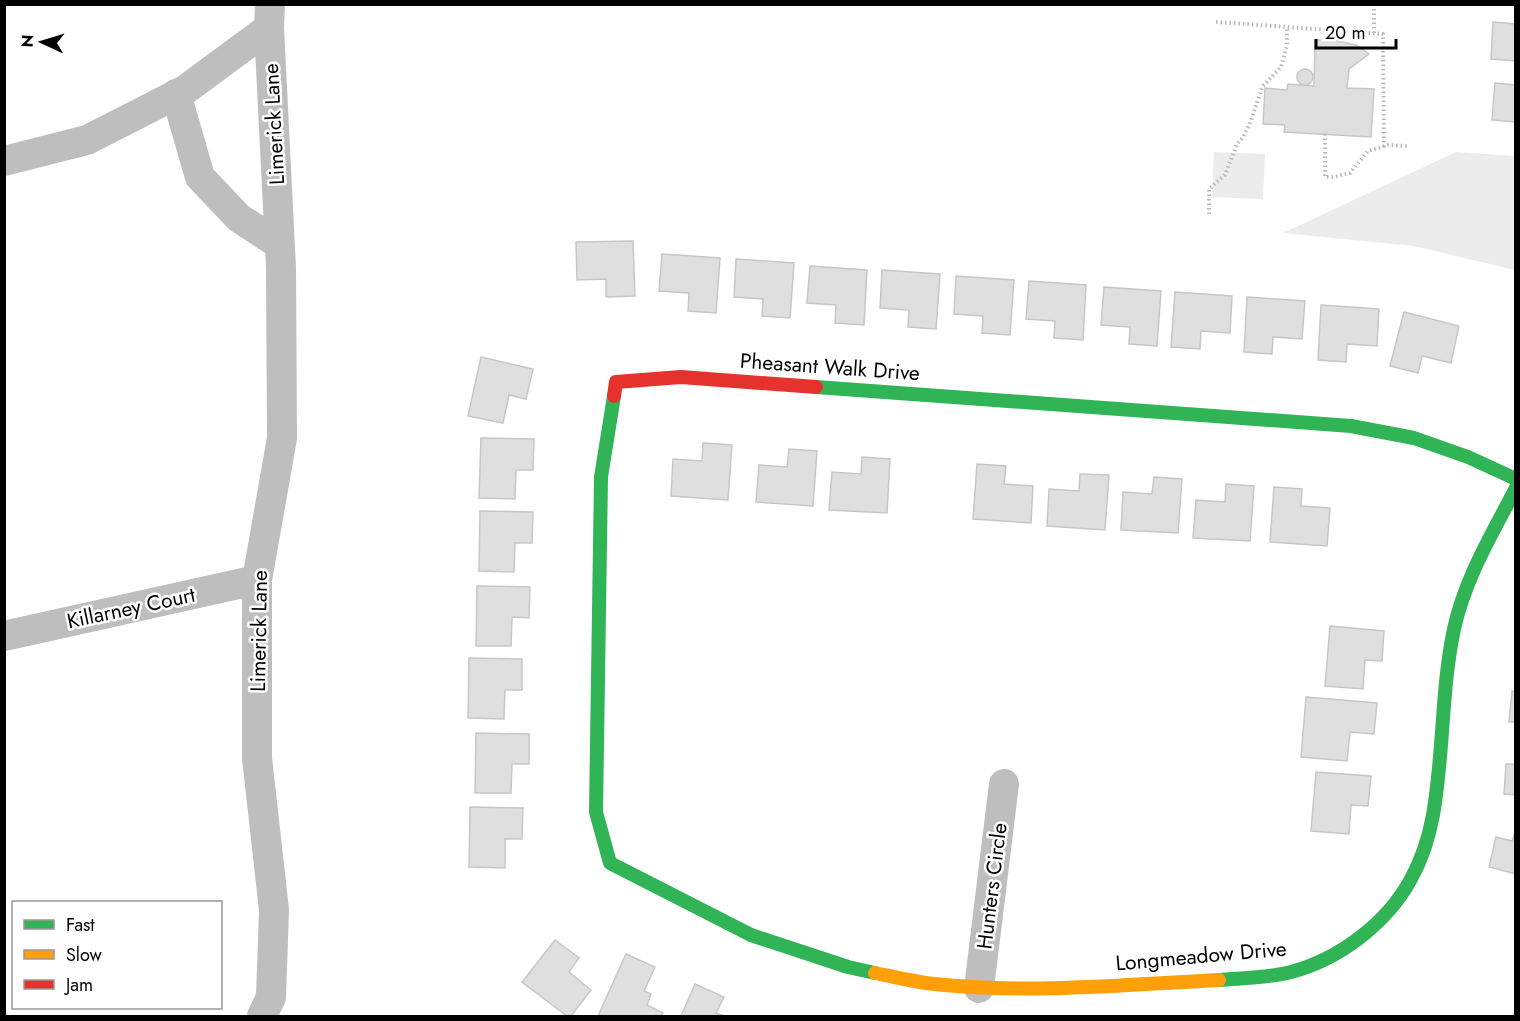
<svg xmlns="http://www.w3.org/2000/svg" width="1520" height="1021" font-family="Jost,sans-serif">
<rect width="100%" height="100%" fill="#fff"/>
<g fill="#ececec">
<polygon points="1214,152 1265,154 1263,199 1212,197"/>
<polygon points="1456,152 1515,156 1515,270 1414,246 1283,233"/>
</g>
<g fill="#dfdfdf" stroke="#c7c7c7" stroke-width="1.5">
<polygon points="1493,22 1516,24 1516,61 1491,59"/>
<polygon points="1315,40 1333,40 1356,45 1369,54 1349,69 1347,88 1374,89 1371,137 1284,132 1285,125 1263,124 1265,88 1287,90 1288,84 1314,86"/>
<circle cx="1305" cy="77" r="8"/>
<polygon points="1495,83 1516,85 1516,122 1492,120"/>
<polygon points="633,241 635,296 606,297 606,279 577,280 576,242"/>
<polygon points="662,254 720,258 716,313 688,311 689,293 659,291"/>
<polygon points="736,259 794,263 790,318 762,316 763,299 734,297"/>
<polygon points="810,266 867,270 864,325 835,323 836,305 807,303"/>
<polygon points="882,270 940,274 936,329 908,327 909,310 880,308"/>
<polygon points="956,276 1014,280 1010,335 982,333 983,316 954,314"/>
<polygon points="1029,281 1086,285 1083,340 1054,338 1055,321 1026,319"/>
<polygon points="1104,287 1161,291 1157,346 1129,344 1130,327 1101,325"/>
<polygon points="1175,292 1232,296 1230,333 1201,331 1200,349 1171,347"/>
<polygon points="1247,297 1305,301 1302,339 1273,337 1272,354 1244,352"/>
<polygon points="1321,305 1379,309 1377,346 1347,344 1346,362 1318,360"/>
<polygon points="1404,312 1459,326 1451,363 1422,356 1418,373 1390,366"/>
<polygon points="481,357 533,369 526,399 509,395 503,423 468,416"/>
<polygon points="481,438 534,439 533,470 516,470 515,499 479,498"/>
<polygon points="703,443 732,445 728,500 671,496 673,459 702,461"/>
<polygon points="789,449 817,451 813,506 756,502 759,465 787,467"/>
<polygon points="862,457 890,459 887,513 829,510 832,472 861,474"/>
<polygon points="977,464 1006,466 1004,484 1033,486 1031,523 973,519"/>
<polygon points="1080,474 1109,475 1105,530 1047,526 1049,489 1079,491"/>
<polygon points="1154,477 1182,479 1178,533 1121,530 1123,492 1152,494"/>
<polygon points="1226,484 1254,486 1250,541 1193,538 1196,500 1225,502"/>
<polygon points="1274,487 1302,489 1301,506 1330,508 1327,546 1270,542"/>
<polygon points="480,511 533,512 532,543 515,543 514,572 479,571"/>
<polygon points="477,586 530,587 529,618 512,617 511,646 476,646"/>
<polygon points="1330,626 1384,631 1382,661 1365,660 1363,689 1325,686"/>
<polygon points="469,658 522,659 522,690 505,690 504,719 468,718"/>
<polygon points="1512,691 1516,692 1516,722 1509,722"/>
<polygon points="1306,697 1377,703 1374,734 1350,732 1347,761 1301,757"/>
<polygon points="476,733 529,734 529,764 512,764 511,793 475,793"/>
<polygon points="1506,764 1516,764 1516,795 1504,794"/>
<polygon points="1316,772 1371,776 1368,806 1351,805 1349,834 1311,831"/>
<polygon points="470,807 523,808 522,839 505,839 505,868 469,867"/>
<polygon points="1516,830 1516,874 1489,867 1496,837 1512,841"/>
<polygon points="555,940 579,958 569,972 591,990 571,1016 567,1016 522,982"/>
<polygon points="626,954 655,967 644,991 651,994 647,1005 663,1013 661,1016 598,1016"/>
<polygon points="695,984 724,997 716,1013 724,1016 681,1016"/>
</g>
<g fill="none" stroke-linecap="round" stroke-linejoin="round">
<g stroke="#b9b9b9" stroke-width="4" stroke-dasharray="1.5 3" stroke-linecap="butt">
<polyline points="1216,22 1287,27"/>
<polyline points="1374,33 1374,7"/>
<polyline points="1325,134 1325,177 1334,177 1350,173 1368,151 1388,145 1408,146"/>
<polyline points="1209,214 1209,189 1225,175 1237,144 1243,137 1251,121 1262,87 1281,67 1287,45 1287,27 1383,34 1384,147"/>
</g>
<g stroke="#bebebe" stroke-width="30">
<polyline points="176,94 200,177 239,218 279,244"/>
<polyline points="4,161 87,140 185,90 269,28"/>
<polyline points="4,636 257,580"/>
<polyline points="979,988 1004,784"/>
<polyline points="262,1016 271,997 274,910 257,758 257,580 282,438 281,268 269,28 270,4"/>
</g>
<g stroke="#30b455" stroke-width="14">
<polyline points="816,387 1351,426 1414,438 1468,457 1516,479"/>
<polyline points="614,396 601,477 596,812 610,863 751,935 848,967 875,973"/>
<path d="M1219 980C1243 978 1268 978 1291 972 1340 959 1387 923 1411 879 1422 859 1429 837 1433 815 1444 753 1441 690 1454 629 1465 578 1492 534 1516 488"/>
</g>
<path stroke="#ff9f0a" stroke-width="14" d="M875 973C895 977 914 982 934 984 1029 994 1124 985 1219 980"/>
<polyline stroke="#e5322d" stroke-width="14" points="614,396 616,382 681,377 816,387"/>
</g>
<g text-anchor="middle" stroke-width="5" stroke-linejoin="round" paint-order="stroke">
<g font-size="21" fill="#000" stroke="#fff">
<text transform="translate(274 124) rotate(-93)" y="7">Limerick Lane</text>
<text transform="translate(830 367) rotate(4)" y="7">Pheasant Walk Drive</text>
<text transform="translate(131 608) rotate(-12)" y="7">Killarney Court</text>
<text transform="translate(259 631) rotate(-89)" y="7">Limerick Lane</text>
<text transform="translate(992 886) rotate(-83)" y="7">Hunters Circle</text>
<text transform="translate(1201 956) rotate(-5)" y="7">Longmeadow Drive</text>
</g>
</g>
<rect width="1520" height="1021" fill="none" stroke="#000000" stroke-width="12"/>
<rect x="12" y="901" width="210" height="108" fill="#ffffff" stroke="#999999" stroke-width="1.5"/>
<rect x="24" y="920" width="30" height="9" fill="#30b455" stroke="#999999" stroke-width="1.5"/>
<text x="66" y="931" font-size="18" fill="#000000">Fast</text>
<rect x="24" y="950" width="30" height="9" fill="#ff9f0a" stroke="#999999" stroke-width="1.5"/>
<text x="66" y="961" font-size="18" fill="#000000">Slow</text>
<rect x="24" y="980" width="30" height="9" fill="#e5322d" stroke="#999999" stroke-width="1.5"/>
<text x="66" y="991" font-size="18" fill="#000000">Jam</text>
<g transform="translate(42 42) rotate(274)" stroke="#ffffff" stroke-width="4.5" paint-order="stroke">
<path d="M0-4.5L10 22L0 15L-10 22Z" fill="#000000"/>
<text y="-9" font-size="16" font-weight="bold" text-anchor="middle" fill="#000000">N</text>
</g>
<path d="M1316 39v9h80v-9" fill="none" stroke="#000000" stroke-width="3"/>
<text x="1325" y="39" font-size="18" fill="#000000" stroke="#ffffff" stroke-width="4.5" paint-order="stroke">20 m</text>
</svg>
